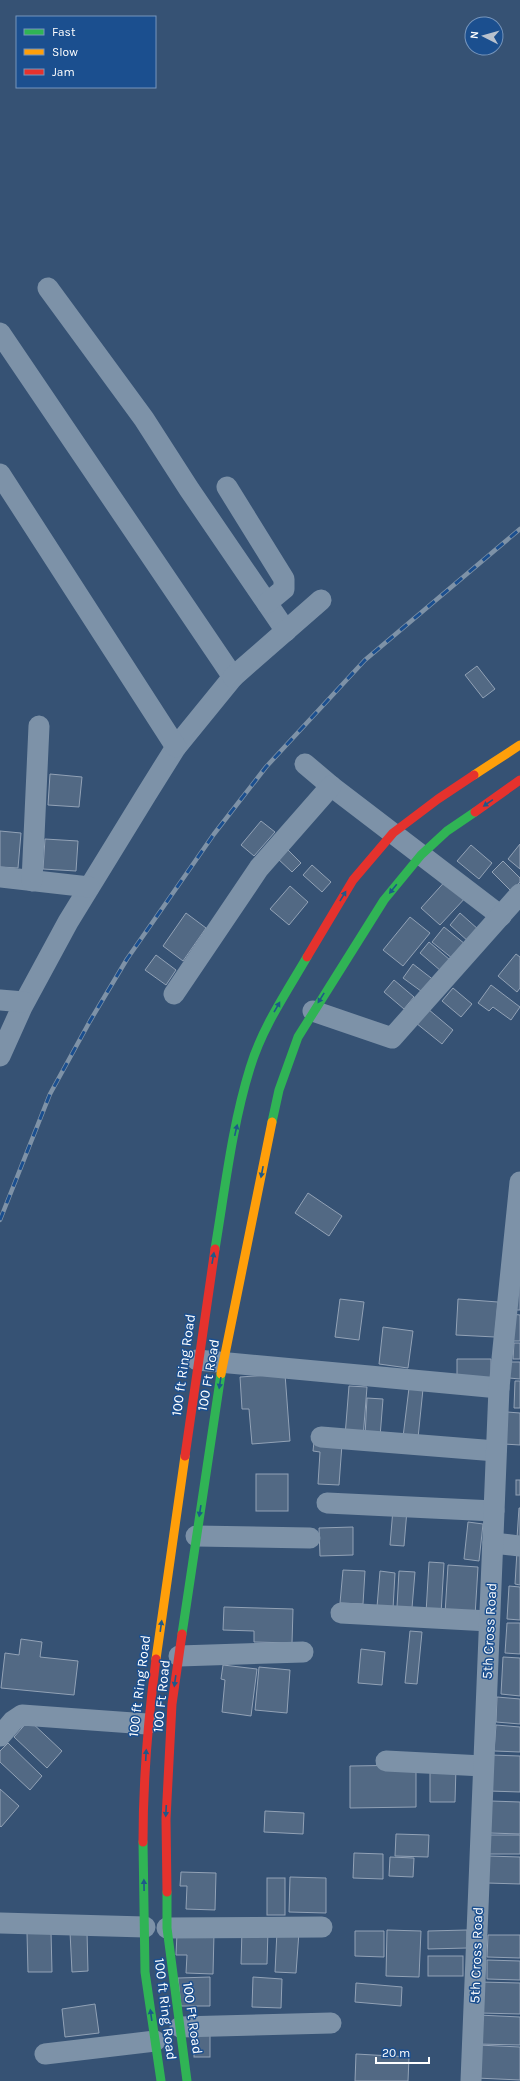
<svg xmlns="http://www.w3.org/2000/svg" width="520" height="2081" font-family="Karla,sans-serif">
<rect width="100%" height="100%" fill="#365274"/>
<g fill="#526984" stroke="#92a2b6">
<polygon points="477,666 495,689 483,698 465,675"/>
<polygon points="50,774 82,777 79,807 48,805"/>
<polygon points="261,821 275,832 254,856 241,845"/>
<polygon points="0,831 21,833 18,868 0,867"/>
<polygon points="45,839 78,841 76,871 43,869"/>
<polygon points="520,844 520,869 508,859"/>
<polygon points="471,845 492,863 479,879 457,861"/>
<polygon points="286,848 301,863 292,872 277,858"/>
<polygon points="503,861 520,878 520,882 511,891 492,872"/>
<polygon points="312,865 331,882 322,892 303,875"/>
<polygon points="449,877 468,895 440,925 421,908"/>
<polygon points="290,886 308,902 289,925 270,909"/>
<polygon points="186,913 206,928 183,961 163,946"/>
<polygon points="460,913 479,930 469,942 450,925"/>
<polygon points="410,917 430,933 403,966 383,950"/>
<polygon points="444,927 465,944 453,959 432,942"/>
<polygon points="429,942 450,960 441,971 420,953"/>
<polygon points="516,954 520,957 520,988 517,992 498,976"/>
<polygon points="156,955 176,970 166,985 145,970"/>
<polygon points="413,964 435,981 425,994 403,978"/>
<polygon points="394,980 414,997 404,1009 384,992"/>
<polygon points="491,985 520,1007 511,1020 493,1007 489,1011 478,1003"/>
<polygon points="453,988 472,1004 461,1017 442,1001"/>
<polygon points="428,1009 453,1030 442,1044 416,1023"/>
<polygon points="308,1193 342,1216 329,1236 295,1213"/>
<polygon points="520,1278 520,1310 514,1310"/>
<polygon points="340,1299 364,1302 359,1340 335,1337"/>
<polygon points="458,1299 498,1302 495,1337 456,1335"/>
<polygon points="512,1314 520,1315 520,1341 510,1341"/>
<polygon points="383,1327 413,1331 408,1368 379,1364"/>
<polygon points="514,1343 520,1343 520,1359 513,1359"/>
<polygon points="457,1359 491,1359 491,1383 457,1382"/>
<polygon points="510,1362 520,1362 520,1379 509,1378"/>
<polygon points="285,1374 290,1441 252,1444 249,1409 242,1409 240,1377"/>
<polygon points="515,1381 520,1381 520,1408 514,1408"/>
<polygon points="349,1386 367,1387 363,1438 345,1436"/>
<polygon points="409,1388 423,1389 418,1438 403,1437"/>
<polygon points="367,1398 383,1399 380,1437 365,1436"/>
<polygon points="507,1412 520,1413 520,1445 504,1444"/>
<polygon points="314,1442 342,1444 339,1485 318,1484 320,1452 313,1451"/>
<rect x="256" y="1474" width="32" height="37"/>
<rect x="516" y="1480" width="4" height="15"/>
<polygon points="519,1508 520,1508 520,1538 517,1538"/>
<polygon points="393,1509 407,1510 404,1546 390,1545"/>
<polygon points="468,1522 483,1524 479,1561 464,1559"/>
<polygon points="353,1527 353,1555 320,1556 319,1528"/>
<polygon points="517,1551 520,1551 520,1585 515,1584"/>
<polygon points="429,1562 444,1563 441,1614 426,1613"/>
<polygon points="448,1565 478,1567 475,1616 445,1614"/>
<polygon points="343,1570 365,1571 363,1604 340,1603"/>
<polygon points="380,1571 395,1573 393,1609 377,1607"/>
<polygon points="399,1571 415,1572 412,1608 397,1607"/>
<polygon points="509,1586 520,1587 520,1620 507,1619"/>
<polygon points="224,1607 293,1609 292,1643 254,1642 254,1631 223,1630"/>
<polygon points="507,1623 520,1623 520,1654 505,1653"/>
<polygon points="410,1631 422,1632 417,1684 405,1683"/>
<polygon points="21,1639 42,1642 40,1657 78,1661 74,1695 1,1688 5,1653 19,1655"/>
<polygon points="361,1649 385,1652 382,1685 358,1683"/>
<polygon points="503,1657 520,1658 520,1696 501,1694"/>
<polygon points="223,1665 257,1669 251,1716 222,1712 225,1680 221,1679"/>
<polygon points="259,1667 290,1670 287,1713 255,1710"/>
<polygon points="497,1697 520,1699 520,1724 496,1722"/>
<polygon points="29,1720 62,1751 47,1768 14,1737"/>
<polygon points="496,1725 520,1727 520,1752 494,1751"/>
<polygon points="8,1743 42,1776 30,1790 0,1762 0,1751"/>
<polygon points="490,1755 520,1756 520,1792 489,1791"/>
<polygon points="416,1765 416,1807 350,1808 350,1766"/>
<polygon points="430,1767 456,1767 455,1802 430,1802"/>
<polygon points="0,1789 19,1806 1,1827 0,1826"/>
<polygon points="491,1801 520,1802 520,1834 490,1833"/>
<polygon points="265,1811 304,1813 303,1834 264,1832"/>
<polygon points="396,1834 429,1835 428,1857 395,1856"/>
<polygon points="490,1835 520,1835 520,1854 489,1854"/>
<polygon points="354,1853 383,1854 383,1879 353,1878"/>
<polygon points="488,1856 520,1857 520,1884 487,1883"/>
<polygon points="390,1857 414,1858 413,1877 389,1876"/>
<polygon points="181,1872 216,1873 215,1910 186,1909 187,1886 180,1886"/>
<polygon points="290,1877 326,1878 326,1913 289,1912"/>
<rect x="267" y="1878" width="18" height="37"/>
<polygon points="242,1930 268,1930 267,1964 241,1964"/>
<polygon points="387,1930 421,1931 419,1977 386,1976"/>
<polygon points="467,1930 467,1948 428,1949 428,1931"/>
<polygon points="277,1931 299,1932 296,1973 275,1972"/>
<polygon points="355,1931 384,1931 384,1957 355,1956"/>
<polygon points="51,1932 52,1972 28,1972 27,1933"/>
<polygon points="70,1932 87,1932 88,1971 72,1972"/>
<polygon points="177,1933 214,1933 213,1974 186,1973 187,1955 176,1955"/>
<polygon points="488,1935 520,1935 520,1958 487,1957"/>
<rect x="428" y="1956" width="35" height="20"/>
<polygon points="487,1960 520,1961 520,1980 487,1979"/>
<polygon points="210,1977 210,2006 181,2006 178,1978"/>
<polygon points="253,1977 282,1979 281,2008 252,2007"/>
<polygon points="480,1982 520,1983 520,2014 480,2013"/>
<polygon points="356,1983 402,1987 401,2006 355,2002"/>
<polygon points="95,2004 99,2033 65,2037 62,2009"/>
<polygon points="478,2015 520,2017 520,2045 477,2044"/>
<rect x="194" y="2028" width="16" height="29"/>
<polygon points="478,2045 520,2047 520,2080 476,2078"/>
<polygon points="356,2054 409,2057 408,2081 355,2081"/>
</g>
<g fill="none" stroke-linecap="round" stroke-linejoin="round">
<g stroke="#7d92a8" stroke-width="21">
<polyline points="48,288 144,419 189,489 286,631"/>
<polyline points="0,333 233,677 176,747 146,795 68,922 22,1007 0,1056"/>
<polyline points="0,474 176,747"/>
<polyline points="227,487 284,579 284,589 267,603"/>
<polyline points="233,677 321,600"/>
<polyline points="305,764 331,786 501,916"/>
<polyline points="0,877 89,887"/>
<polyline points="32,881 39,726"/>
<polyline points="174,994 259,868 331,786"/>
<polyline points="0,1000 24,1002"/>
<polyline points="313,1011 392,1038 520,894"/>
<polyline points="197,1360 499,1388"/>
<polyline points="321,1437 496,1451"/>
<polyline points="327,1503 494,1511"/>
<polyline points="196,1536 310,1538"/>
<polyline points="493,1543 520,1546"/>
<polyline points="341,1613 489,1621"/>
<polyline points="179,1656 303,1652"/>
<polyline points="0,1736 13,1721 22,1715 147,1724"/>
<polyline points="386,1761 483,1766"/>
<polyline points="0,1923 145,1927"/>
<polyline points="167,1928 322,1927"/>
<polyline points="180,2027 331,2023"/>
<polyline points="45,2054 155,2041"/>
<polyline points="471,2081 499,1388 520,1182"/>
</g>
<g stroke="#30b455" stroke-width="9">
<polyline points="272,1122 279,1090 298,1037 384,900 421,855 447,831 475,812"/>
<path d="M215 1249C225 1189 232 1126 250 1068 262 1028 286 993 307 957"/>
<polyline points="182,1634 221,1374"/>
<polyline points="143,1842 145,1972 161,2081"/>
<polyline points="167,1892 167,1928 187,2081"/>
</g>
<g stroke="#ff9f0a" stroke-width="9">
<polyline points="474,775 520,745"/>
<polyline points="221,1374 272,1122"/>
<polyline points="156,1659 185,1456"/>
</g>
<g stroke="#e5322d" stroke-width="9">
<polyline points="475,812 520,780"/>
<polyline points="307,957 353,880 393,833 438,799 474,775"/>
<polyline points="185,1456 215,1249"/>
<path d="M143 1842C143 1780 148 1720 156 1659"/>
<polyline points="167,1892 166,1819 172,1704 182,1634"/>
</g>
<g stroke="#7e92a7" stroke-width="4.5">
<polyline id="rail" points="0,1220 50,1094 90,1021 127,959 214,834 266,767 365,660 520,529"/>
</g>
<use href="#rail" stroke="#1b4f8f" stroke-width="3" stroke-dasharray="9" stroke-linecap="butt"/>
</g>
<defs><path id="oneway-solid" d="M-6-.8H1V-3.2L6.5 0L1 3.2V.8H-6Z"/></defs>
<g fill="#1d5989">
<use href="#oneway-solid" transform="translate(488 803) rotate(145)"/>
<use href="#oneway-solid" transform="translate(393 889) rotate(129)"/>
<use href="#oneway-solid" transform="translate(343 896) rotate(-59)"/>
<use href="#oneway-solid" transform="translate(321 998) rotate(122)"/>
<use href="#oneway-solid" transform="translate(277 1007) rotate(-60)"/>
<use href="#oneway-solid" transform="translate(236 1130) rotate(-77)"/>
<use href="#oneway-solid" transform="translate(262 1172) rotate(101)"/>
<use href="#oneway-solid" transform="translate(213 1258) rotate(-80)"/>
<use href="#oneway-solid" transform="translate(220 1383) rotate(99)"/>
<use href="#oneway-solid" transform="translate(200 1511) rotate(99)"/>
<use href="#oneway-solid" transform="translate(161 1626) rotate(-82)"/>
<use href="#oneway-solid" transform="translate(175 1681) rotate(98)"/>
<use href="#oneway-solid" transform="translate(146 1755) rotate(-87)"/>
<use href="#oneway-solid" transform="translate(166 1811) rotate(93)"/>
<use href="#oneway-solid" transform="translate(144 1885) rotate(-91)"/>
<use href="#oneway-solid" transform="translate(151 2015) rotate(-98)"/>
</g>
<g text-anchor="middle" stroke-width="3" stroke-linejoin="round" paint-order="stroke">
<g font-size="14" fill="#fff" stroke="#1b4f8f">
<text transform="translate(183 1365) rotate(-82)" y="5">100 ft Ring Road</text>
<text transform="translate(208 1375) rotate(-80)" y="5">100 Ft Road</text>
<text transform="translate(489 1631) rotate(-87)" y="5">5th Cross Road</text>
<text transform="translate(139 1686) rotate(-83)" y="5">100 ft Ring Road</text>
<text transform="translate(161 1696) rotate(-84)" y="5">100 Ft Road</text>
<text transform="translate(476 1955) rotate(-88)" y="5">5th Cross Road</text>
<text transform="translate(166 2009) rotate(83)" y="5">100 ft Ring Road</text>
<text transform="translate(193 2018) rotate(82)" y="5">100 Ft Road</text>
</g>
</g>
<rect x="16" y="16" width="140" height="72" fill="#1b4f8f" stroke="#7695bc"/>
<rect x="24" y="29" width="20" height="6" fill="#30b455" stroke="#7695bc"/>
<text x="52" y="36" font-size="12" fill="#ffffff">Fast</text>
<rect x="24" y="49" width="20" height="6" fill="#ff9f0a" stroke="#7695bc"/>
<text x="52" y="56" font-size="12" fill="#ffffff">Slow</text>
<rect x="24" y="69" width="20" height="6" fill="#e5322d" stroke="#7695bc"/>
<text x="52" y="76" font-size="12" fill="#ffffff">Jam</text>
<g transform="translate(484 36) rotate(276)"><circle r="19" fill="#1b4f8f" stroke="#7695bc"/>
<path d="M0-3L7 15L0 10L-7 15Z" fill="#b9c2ce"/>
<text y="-6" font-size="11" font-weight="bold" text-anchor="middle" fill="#ffffff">N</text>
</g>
<path d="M376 2057v6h53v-6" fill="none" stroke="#ffffff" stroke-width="2"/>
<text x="382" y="2057" font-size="12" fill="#ffffff" stroke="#1b4f8f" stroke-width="3" paint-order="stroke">20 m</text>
</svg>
